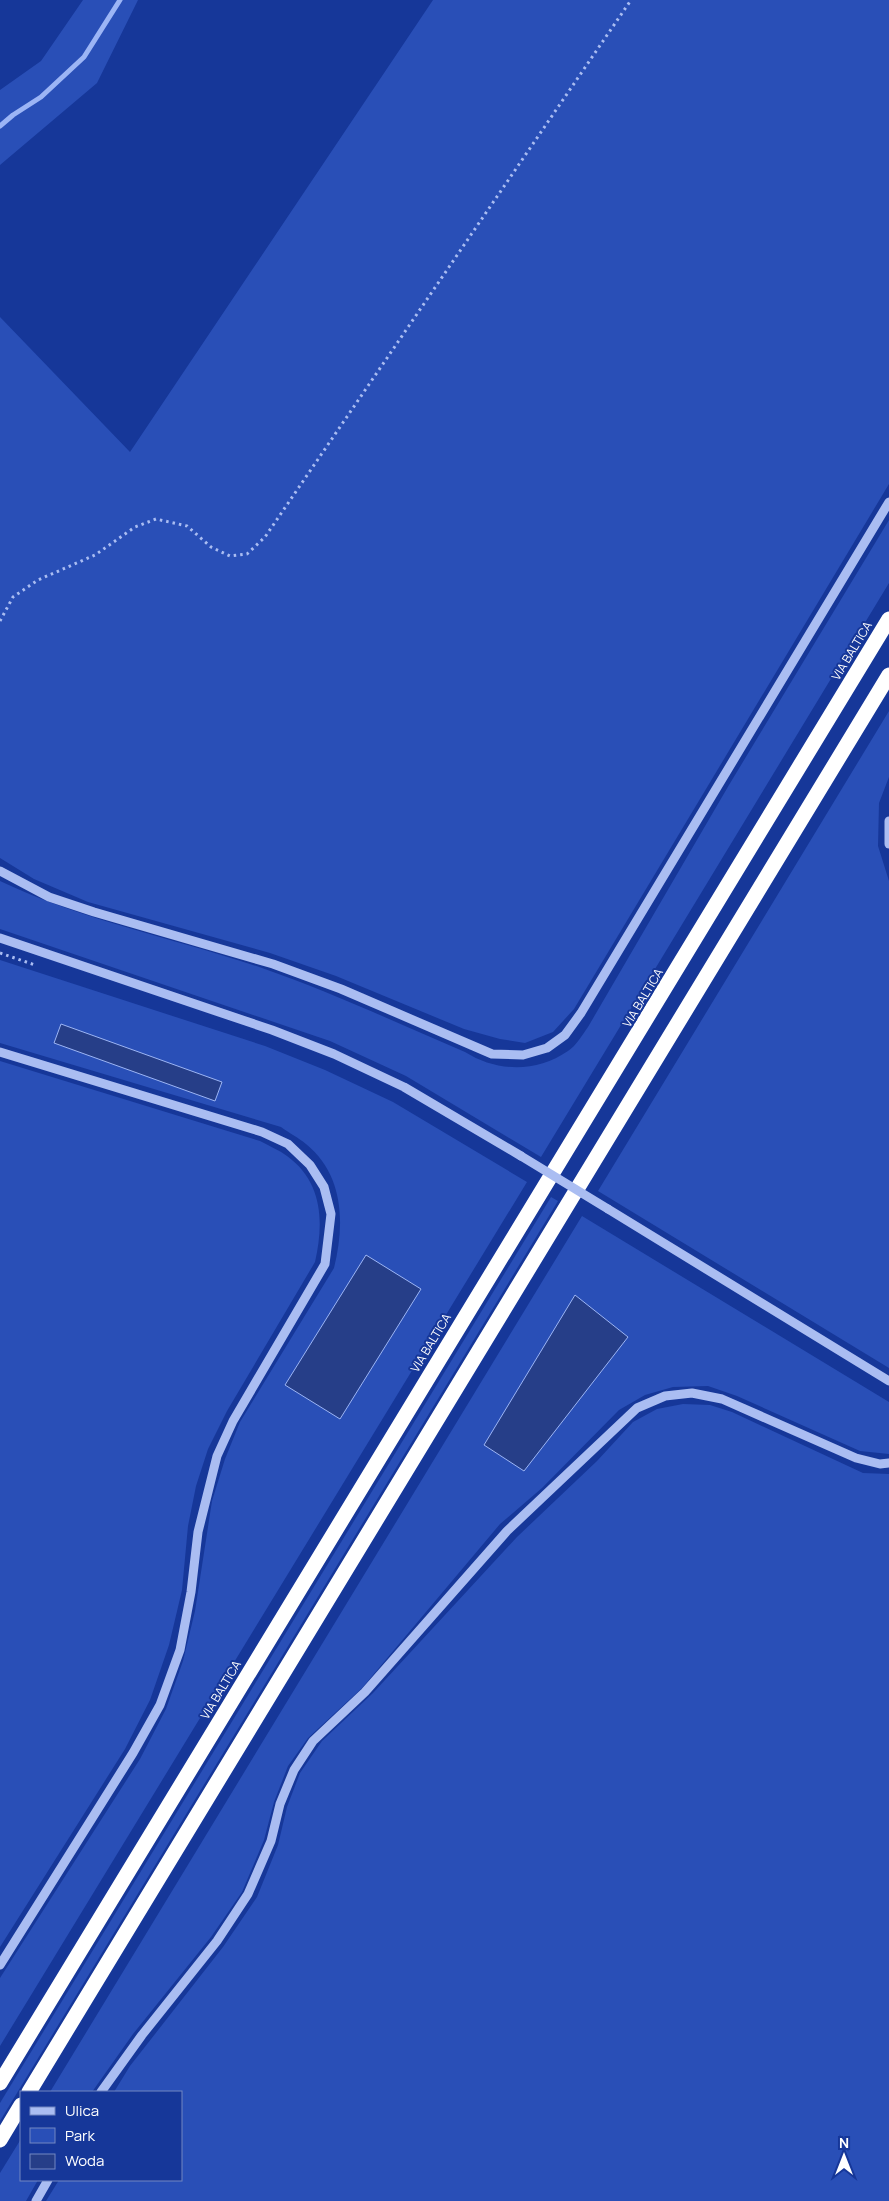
<svg xmlns="http://www.w3.org/2000/svg" width="889" height="2201" font-family="Manrope,sans-serif">
<rect width="100%" height="100%" fill="#163799"/>
<g fill="#294fb7">
<polygon points="83,0 138,0 97,83 0,165 0,90 41,61"/>
<polygon points="433,0 889,0 889,484 574,1009 553,1032 525,1043 500,1039 464,1029 336,976 270,953 88,902 34,879 0,858 0,317 130,452"/>
<path d="M889 520V583L541 1157 406 1076 330 1041 0 929V881C84 921 174 938 262 968 331 992 397 1023 465 1052 497 1072 536 1073 568 1051 576 1046 583 1034 588 1027L729 785Z"/>
<polygon points="889,711 889,777 879,803 878,846 889,881 889,1368 598,1191"/>
<path d="M0 960 265 1046 325 1070 393 1102 527 1182 0 2046V1978L140 1759 166 1709 183 1661 195 1611 212 1501 225 1459 240 1422 334 1268C345 1224 344 1175 306 1144 299 1138 289 1133 281 1127L0 1043Z"/>
<path d="M0 1061 260 1141C269 1146 279 1150 287 1156 323 1182 324 1223 315 1262L227 1411 208 1449 196 1486 188 1526 182 1590 169 1645 150 1700 125 1749 0 1947Z"/>
<polygon points="551,1197 558,1201 0,2121 0,2103"/>
<polygon points="582,1216 889,1402 889,1454 860,1451 737,1396 708,1386 673,1387 645,1395 619,1410 542,1488 500,1524 362,1688 308,1738 288,1766 274,1802 264,1840 242,1892 211,1937 133,2034 92,2092 50,2092"/>
<polygon points="683,1404 710,1405 732,1412 863,1473 889,1474 889,2201 46,2201 59,2180 181,2180 181,2092 114,2092 130,2066 223,1947 257,1897 278,1845 287,1807 300,1773 322,1741 373,1693 517,1537 597,1461 633,1422 657,1409"/>
<polygon points="21,2139 21,2180 38,2180 26,2201 0,2201 0,2173"/>
</g>
<g fill="#263e88" stroke="#9cb5f5">
<polygon points="61,1024 222,1082 215,1101 54,1043"/>
<polygon points="366,1255 421,1289 340,1419 285,1385"/>
<polygon points="575,1295 628,1337 524,1471 484,1445"/>
</g>
<g fill="none" stroke-linecap="round" stroke-linejoin="round">
<polyline stroke="#9cb5f5" stroke-width="5" points="0,126 13,115 41,97 84,57 120,0"/>
<g stroke="#aabdf2" stroke-width="3" stroke-dasharray="2.5 4" stroke-linecap="butt">
<polyline points="0,621 13,597 38,580 95,555 135,527 156,519 187,526 211,547 230,556 247,554 265,537 631,0"/>
<polyline points="0,953 35,965"/>
</g>
<g stroke="#aabdf2" stroke-width="9">
<polyline points="889,821 889,844"/>
<polyline points="0,871 49,897 94,912 273,964 341,989 492,1054 523,1055 547,1048 565,1035 581,1013 889,502"/>
<polyline points="0,938 272,1030 334,1054 404,1087 521,1156"/>
<polyline points="0,1052 262,1132 288,1144 310,1165 324,1187 331,1214 325,1264 233,1421 217,1456 198,1532 191,1592 180,1650 160,1705 133,1753 0,1965"/>
<polyline points="608,1209 889,1381"/>
<polyline points="101,2092 142,2035 217,1941 248,1894 271,1841 280,1804 294,1770 313,1741 365,1692 507,1531 637,1408 665,1396 692,1393 722,1399 856,1458 880,1464 889,1463"/>
<polyline points="36,2201 48,2180"/>
</g>
<g stroke="#fff" stroke-width="15">
<polyline points="0,2083 889,619"/>
<polyline points="29,2092 889,675"/>
<polyline points="0,2140 21,2105"/>
</g>
<polyline stroke="#aabdf2" stroke-width="9" points="521,1156 608,1209"/>
</g>
<g text-anchor="middle" stroke-width="4" stroke-linejoin="round" paint-order="stroke">
<g font-size="12" fill="#fff" stroke="#163799">
<text transform="translate(852 651) rotate(-59)" y="4">VIA BALTICA</text>
<text transform="translate(643 998) rotate(-59)" y="4">VIA BALTICA</text>
<text transform="translate(431 1343) rotate(-59)" y="4">VIA BALTICA</text>
<text transform="translate(221 1690) rotate(-59)" y="4">VIA BALTICA</text>
</g>
</g>
<rect x="20" y="2091" width="162" height="90" fill="#163799" stroke="#7387c2"/>
<rect x="30" y="2107" width="25" height="8" fill="#aabdf2" stroke="#7387c2"/>
<text x="65" y="2116" font-size="15" fill="#ffffff">Ulica</text>
<rect x="30" y="2128" width="25" height="15" fill="#294fb7" stroke="#7387c2"/>
<text x="65" y="2141" font-size="15" fill="#ffffff">Park</text>
<rect x="30" y="2154" width="25" height="15" fill="#263e88" stroke="#7387c2"/>
<text x="65" y="2166" font-size="15" fill="#ffffff">Woda</text>
<g transform="translate(844 2156)" stroke="#163799" stroke-width="4" paint-order="stroke">
<path d="M0-4L9 19L0 12L-9 19Z" fill="#ffffff"/>
<text y="-8" font-size="14" font-weight="bold" text-anchor="middle" fill="#ffffff">N</text>
</g>
</svg>
